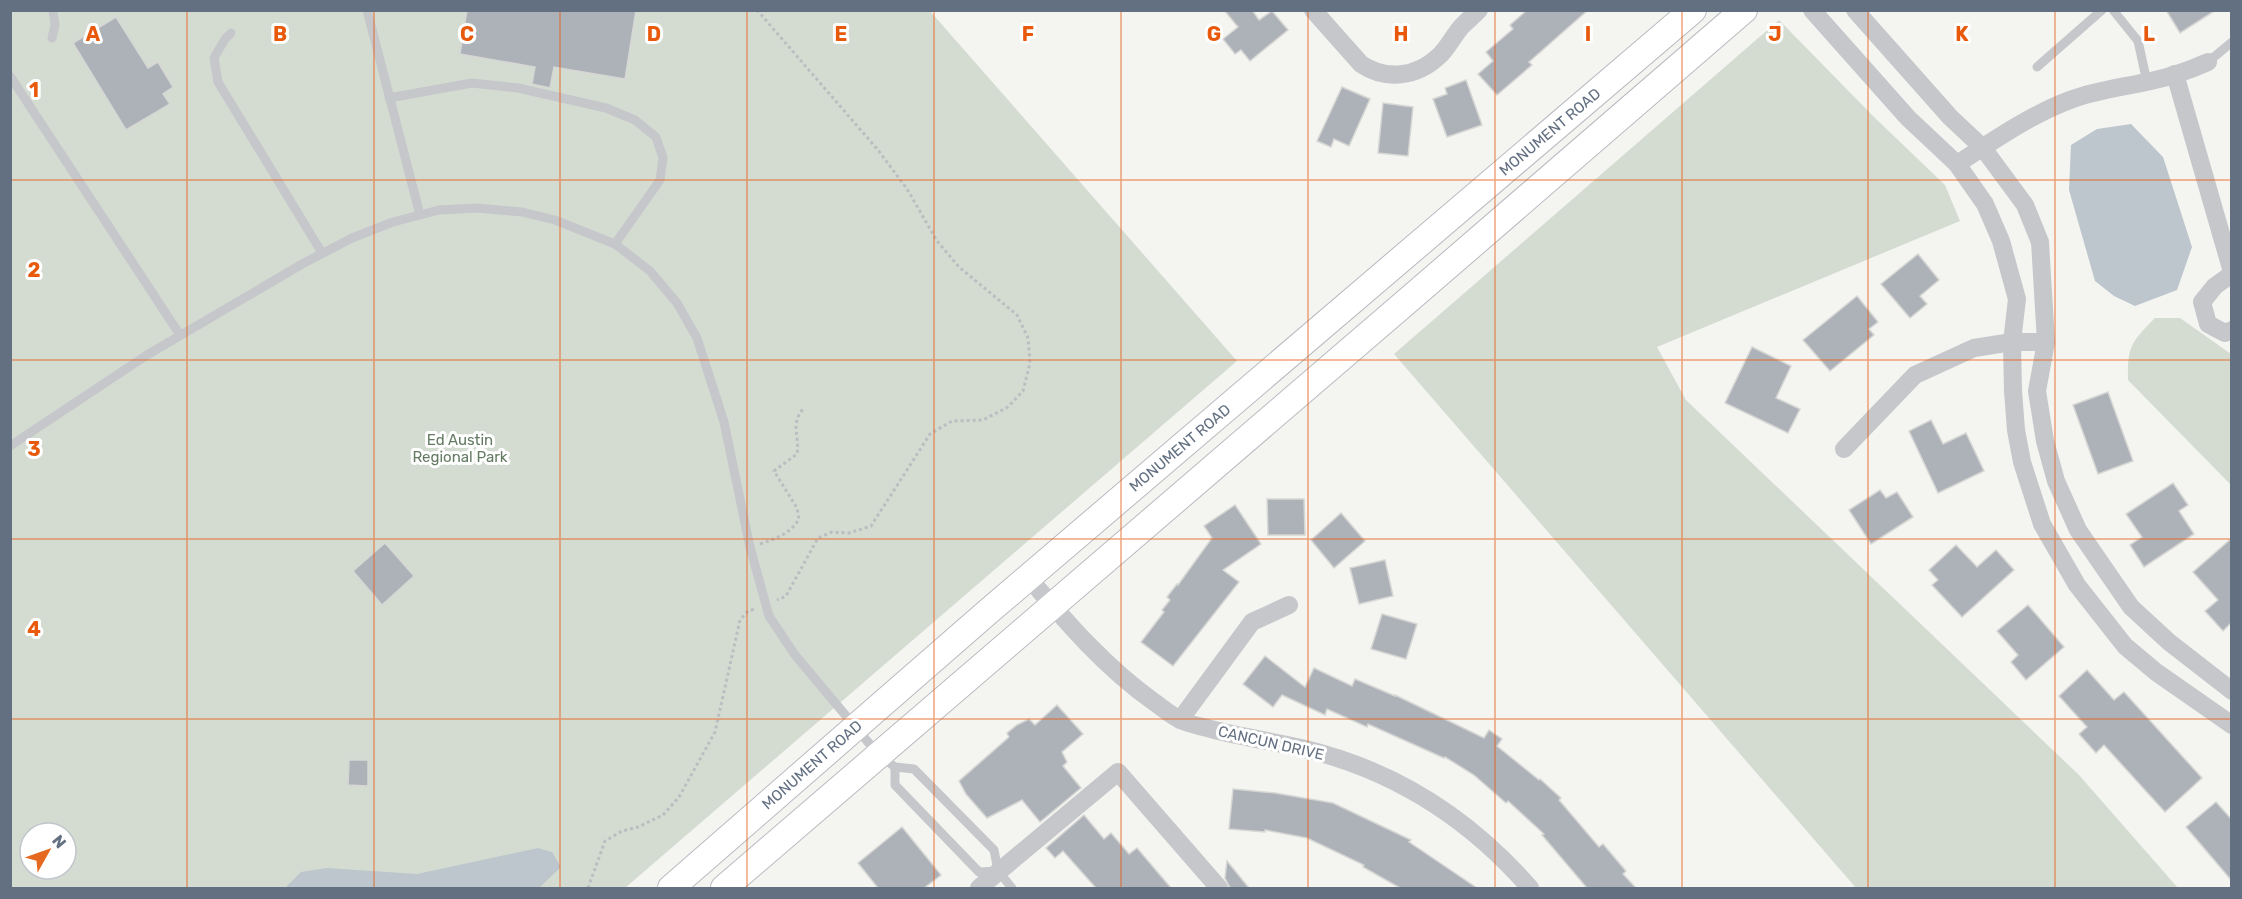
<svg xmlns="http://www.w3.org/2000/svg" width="2242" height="899" font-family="Rubik,sans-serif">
<rect width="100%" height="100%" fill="#f4f5f1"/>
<g fill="#d4dcd2" fill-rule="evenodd">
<path d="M11 11H930L1237 361 625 888H11ZM30 833H66V869H30Z"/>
<polygon points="1779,20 1874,117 1945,185 1960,221 1657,347 1686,400 2079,775 2178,888 1856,888 1394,354"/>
<path d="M2155 318H2180L2231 354V485L2128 380C2127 347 2131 342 2155 318Z"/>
</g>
<g fill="#bdc6cd">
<polygon points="2131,124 2163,157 2192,247 2177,290 2135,306 2114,296 2095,281 2069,190 2071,145 2097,129"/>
<polygon points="538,848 552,852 561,867 539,888 285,888 301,872 327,868 417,874"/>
</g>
<g fill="#adb2b9" stroke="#d6d6d4" stroke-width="1.5">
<polygon points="467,10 636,10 625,79 554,67 550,88 532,84 535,67 460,54"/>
<polygon points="1224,10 1252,10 1259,20 1272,11 1288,30 1250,61 1241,50 1235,54 1223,39 1238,27"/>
<polygon points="1527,10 1588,10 1529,62 1532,65 1497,95 1478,74 1493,61 1486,52 1513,29 1510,25"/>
<polygon points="2166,10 2216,10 2180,33"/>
<polygon points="116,17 148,68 158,62 173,87 163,94 170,104 126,130 73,43"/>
<polygon points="1466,80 1482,125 1447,137 1433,99 1447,94 1445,88"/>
<polygon points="1342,87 1370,99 1349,146 1334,139 1331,147 1317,141"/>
<polygon points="1383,103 1413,107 1408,156 1378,153"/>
<polygon points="1918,254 1939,280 1920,296 1927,304 1910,318 1881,284"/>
<polygon points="1857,296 1878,322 1869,329 1874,335 1830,371 1803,340"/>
<polygon points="1752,347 1791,366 1776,398 1800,409 1788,433 1725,403"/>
<polygon points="2108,392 2133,461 2098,474 2073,405"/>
<polygon points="1931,420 1943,444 1966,433 1984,471 1938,493 1909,431"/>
<polygon points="2173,483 2188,505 2179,511 2194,534 2144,567 2130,545 2142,537 2126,514"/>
<polygon points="1880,490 1886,498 1897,492 1913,517 1871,544 1849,510"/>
<polygon points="1267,499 1304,499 1305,535 1268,535"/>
<polygon points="1235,505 1261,544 1223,570 1239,582 1173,666 1141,642 1164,612 1162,610 1170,600 1167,597 1177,584 1178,585 1212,538 1204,526"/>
<polygon points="1341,513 1365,541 1334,568 1311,540"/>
<polygon points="2232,538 2232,622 2223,631 2205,611 2218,600 2193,572"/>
<polygon points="385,543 414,576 382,605 353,571"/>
<polygon points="1956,545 1977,567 1996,550 2014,570 1962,617 1932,585 1938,580 1929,570"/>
<polygon points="1385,560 1393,596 1359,604 1350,568"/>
<polygon points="2028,605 2064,647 2026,680 2011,662 2018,655 1997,631"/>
<polygon points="1382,614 1417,624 1406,659 1371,649"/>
<polygon points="1265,656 1305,687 1314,668 1352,686 1355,679 1395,696 1395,695 1484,738 1489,730 1502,739 1497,746 1539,780 1540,779 1561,798 1559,800 1599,847 1603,844 1626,871 1623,874 1636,888 1587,888 1542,835 1544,834 1508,801 1506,803 1474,775 1445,757 1444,758 1368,724 1367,727 1327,709 1325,715 1282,695 1273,707 1243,684"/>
<polygon points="2087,670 2114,700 2124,692 2202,778 2165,812 2104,745 2096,753 2079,734 2087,727 2059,696"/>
<polygon points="1057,705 1083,734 1062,752 1067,762 1063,766 1081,788 1040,822 1022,800 987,818 966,794 959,781 1009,737 1007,733 1017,725 1029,719 1035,725"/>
<polygon points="349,760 368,760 368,786 348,785"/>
<polygon points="1233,789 1275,793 1333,803 1411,840 1409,842 1477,888 1400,888 1363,867 1364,865 1307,838 1265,830 1265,832 1229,829"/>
<polygon points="2216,802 2232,820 2232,881 2186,827"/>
<polygon points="1084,815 1104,839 1111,833 1129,854 1137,848 1171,888 1096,888 1063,851 1055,858 1046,848"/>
<polygon points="902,827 941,875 924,888 878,888 858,863"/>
<polygon points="1227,861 1249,888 1230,888 1225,878"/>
</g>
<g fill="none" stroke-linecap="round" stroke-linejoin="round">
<g stroke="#b7babf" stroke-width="28">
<g id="secondary">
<polyline points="671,888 990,610 1693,10"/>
<path d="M724 888C1062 594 1406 305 1744 10"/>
</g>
</g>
<g stroke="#bcbdc0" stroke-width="3" stroke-dasharray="3 3" stroke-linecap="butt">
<polyline points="757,10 878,150 907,189 937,241 959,267 1017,315 1028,338 1030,363 1023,391 1008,407 983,420 952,421 930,434 871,526 849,533 832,532 818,538 786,596 777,600"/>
<path d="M760 544C777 538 790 534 799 519L797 508 774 471 797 454C800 437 790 424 803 409"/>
<polyline points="588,888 605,841 622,831 638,827 663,815 679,797 715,732 740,620 748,611 755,609"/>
</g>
<g stroke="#c5c7cb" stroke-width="9">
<polyline points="367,10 420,215"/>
<polyline points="2113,10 2138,41 2147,82"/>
<polyline points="231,33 225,39 214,58 218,82 322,253"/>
<polyline points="52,38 55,25 53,10"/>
<polyline points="2208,62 2232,42"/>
<polyline points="2037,67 2102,10"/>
<polyline points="10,76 180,335"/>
<polyline points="389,98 472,83 518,88 606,108 635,120 656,137 663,158 660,180 615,244"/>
<polyline points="10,446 147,355 304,263 352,238 393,222 439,210 476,208 522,212 555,220 615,244 650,271 677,303 697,338 724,422 750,547 769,616 795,655 878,754 895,767 914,769 994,850 998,871 1012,888"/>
<polyline points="895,767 895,785 979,872 997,871"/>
</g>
<g stroke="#c5c7cb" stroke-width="18">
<path d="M1313 10 1361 64C1386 81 1417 77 1439 56 1448 48 1453 36 1462 26 1467 21 1473 16 1479 10"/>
<polyline points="1812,10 1908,118 1957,164 1985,204 2001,241 2017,299 2012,342 2013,391 2016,430 2022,462 2042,524 2077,585 2125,646 2156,672 2232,725"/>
<polyline points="1855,10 1950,117 1983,148 2025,205 2040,242 2046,342 2037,391 2045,441 2056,481 2078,530 2131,607 2169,642 2232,691"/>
<polyline points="2175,74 2232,272"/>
<path d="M1957 164C1993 141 2030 115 2070 100 2096 90 2124 87 2151 81 2170 77 2190 70 2208 62"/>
<polyline points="2232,274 2215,286 2202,302 2208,324 2225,333 2232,330"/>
<polyline points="1844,449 1915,375 1974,348 2012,342 2046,342"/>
<path d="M1028 577C1067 623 1105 667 1154 702 1163 708 1171 716 1181 720 1190 725 1201 726 1211 729 1241 737 1271 741 1301 748 1392 769 1469 818 1530 888"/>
<polyline points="1180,720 1252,622 1289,605"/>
<polyline points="979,888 1118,772 1219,888"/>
</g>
<use href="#secondary" stroke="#fff" stroke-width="26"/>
</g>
<path fill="none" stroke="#e8590c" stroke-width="1.5" stroke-opacity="0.55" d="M187 10V888M374 10V888M560 10V888M747 10V888M934 10V888M1121 10V888M1308 10V888M1495 10V888M1682 10V888M1868 10V888M2055 10V888M10 180H2232M10 360H2232M10 539H2232M10 719H2232"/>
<g text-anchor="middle" stroke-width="6" stroke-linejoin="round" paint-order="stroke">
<g font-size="15" fill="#637082" stroke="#fff">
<text transform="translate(1550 132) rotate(-40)" y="5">MONUMENT ROAD</text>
<text transform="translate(1180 448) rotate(-40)" y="5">MONUMENT ROAD</text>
<text transform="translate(1271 743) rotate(13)" y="5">CANCUN DRIVE</text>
<text transform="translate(812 765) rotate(-41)" y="5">MONUMENT ROAD</text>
</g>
<g font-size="15" fill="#647a62" stroke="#fff">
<text x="460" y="445">Ed Austin<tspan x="460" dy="17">Regional Park</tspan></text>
</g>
</g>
<g font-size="20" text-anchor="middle" font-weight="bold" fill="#e8590c" stroke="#fff" stroke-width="6" stroke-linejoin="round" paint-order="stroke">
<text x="93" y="41">A</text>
<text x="280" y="41">B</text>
<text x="467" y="41">C</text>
<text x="654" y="41">D</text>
<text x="841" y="41">E</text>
<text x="1028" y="41">F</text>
<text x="1214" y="41">G</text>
<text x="1401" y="41">H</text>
<text x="1588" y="41">I</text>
<text x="1775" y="41">J</text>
<text x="1962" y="41">K</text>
<text x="2149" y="41">L</text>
<text x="34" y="97">1</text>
<text x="34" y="277">2</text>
<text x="34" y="456">3</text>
<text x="34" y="636">4</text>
</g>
<rect width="2242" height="899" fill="none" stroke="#637082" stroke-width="24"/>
<g transform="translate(48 851) rotate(50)"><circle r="28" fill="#ffffff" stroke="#c1c6cd" stroke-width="1.5"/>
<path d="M0-4.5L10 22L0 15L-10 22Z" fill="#e56920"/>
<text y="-9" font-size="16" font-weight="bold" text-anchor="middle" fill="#637082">N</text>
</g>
</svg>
